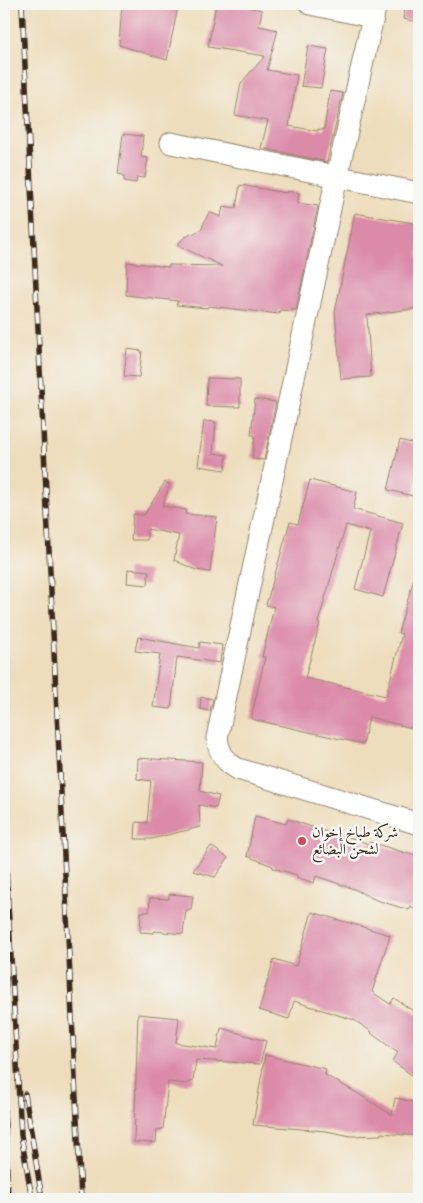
<svg xmlns="http://www.w3.org/2000/svg" width="423" height="1203" font-family="'IM FELL Double Pica',Amiri,serif">
<rect width="100%" height="100%" fill="#f6f6f2"/>
<filter id="ink" filterUnits="userSpaceOnUse"><feTurbulence type="fractalNoise" baseFrequency=".02" numOctaves="2"/><feDisplacementMap in="SourceGraphic" scale="10" xChannelSelector="R" yChannelSelector="G"/><feConvolveMatrix kernelMatrix="1 2 1 2 8 2 1 2 1" color-interpolation-filters="sRGB"/></filter>
<filter id="wash" filterUnits="userSpaceOnUse"><feTurbulence type="fractalNoise" baseFrequency=".0096" numOctaves="4" result="noise"/><feDisplacementMap in="SourceGraphic" scale="20" xChannelSelector="R" yChannelSelector="G"/><feGaussianBlur stdDeviation="1.12" result="paint"/><feColorMatrix in="noise" values="0 0 0 0 0 0 0 0 0 0 0 0 0 0 0 0 0 1.4 0 .05"/><feComposite in="paint" operator="in"/></filter>
<g filter="url(#wash)">
<rect width="100%" height="100%" fill="#eeddbc"/>
<g id="blocks">
<g fill="#db8aa8">
<polygon points="122,4 162,4 178,7 167,60 119,45"/>
<polygon points="216,4 230,4 262,10 259,26 278,30 267,70 297,75 289,126 318,131 318,129 324,130 330,91 343,93 327,162 261,148 268,121 235,115 241,83 265,56 208,47"/>
<polygon points="406,4 419,4 419,22 403,19"/>
<polygon points="308,46 328,49 321,88 301,86"/>
<polygon points="123,134 143,136 141,157 148,158 145,178 137,177 136,183 124,181 124,175 118,174"/>
<polygon points="240,185 286,193 287,191 299,193 297,203 318,206 296,310 293,309 292,311 280,310 279,314 208,306 207,308 176,305 178,301 126,295 127,262 169,267 169,265 222,266 177,245 185,237 201,230 209,212 221,217 223,206 236,208"/>
<polygon points="355,213 419,224 419,308 367,315 371,377 341,379 335,312"/>
<polygon points="127,349 142,351 139,377 124,376"/>
<polygon points="207,378 240,379 240,407 206,406"/>
<polygon points="255,399 276,402 264,460 252,459 255,435 251,435"/>
<polygon points="204,421 216,422 213,453 227,455 225,470 198,466"/>
<polygon points="400,440 419,445 419,468 413,496 388,490"/>
<polygon points="310,480 357,492 353,509 403,523 383,597 355,589 370,532 346,525 318,623 320,623 305,678 386,696 402,634 398,633 416,572 419,573 419,730 369,717 363,744 251,719 265,657 262,657 274,607 266,605 290,522 298,524"/>
<polygon points="165,482 170,485 162,506 186,510 185,514 217,517 210,572 196,570 174,560 179,535 147,529 147,540 131,540 133,514 144,515"/>
<polygon points="128,569 149,571 148,585 127,583"/>
<polygon points="138,637 199,648 200,642 222,645 220,663 177,657 171,709 153,707 160,654 135,651"/>
<polygon points="201,697 213,699 210,711 200,709"/>
<polygon points="138,758 202,762 200,791 219,796 216,808 199,805 200,827 151,839 135,839 136,822 147,823 151,781 137,779"/>
<polygon points="255,816 286,824 288,819 342,837 343,835 369,844 370,842 419,857 419,912 411,906 409,910 376,900 354,889 316,876 314,883 296,877 297,875 273,868 273,866 247,856"/>
<polygon points="211,846 228,858 215,877 193,871"/>
<polygon points="169,894 193,896 191,910 186,910 183,934 154,931 154,933 140,932 141,912 149,912 150,898 169,899"/>
<polygon points="312,912 390,935 372,992 390,1004 394,998 419,1015 419,1080 392,1061 398,1053 371,1033 372,1032 354,1020 294,1001 289,1019 259,1010 274,959 296,966"/>
<polygon points="138,1014 179,1018 176,1043 217,1049 221,1028 266,1041 260,1064 196,1060 193,1081 186,1084 168,1082 163,1129 157,1130 156,1143 134,1142"/>
<polygon points="265,1055 326,1069 325,1075 357,1093 392,1115 395,1098 419,1103 419,1136 381,1133 381,1135 351,1136 326,1131 253,1125"/>
</g>
</g>
</g>
<g filter="url(#ink)">
<use href="#blocks" fill-opacity="0" stroke="#94846d" stroke-width="1"/>
<g fill="none" stroke-linecap="round" stroke-linejoin="round">
<g stroke="#94846d" stroke-width="23">
<g id="minor">
<polyline points="310,4 373,17"/>
<path d="M376 4 337 176 217 738C219 753 225 762 238 769L419 824"/>
<polyline points="171,143 419,193"/>
</g>
</g>
<use href="#minor" stroke="#fff" stroke-width="21"/>
<g stroke="#3b2a1e" stroke-width="5.5">
<g id="rail">
<polyline points="22,4 81,1199"/>
<polyline points="4,832 21,1135 32,1199"/>
<polyline points="4,1006 6,978"/>
<polyline points="25,1094 42,1199"/>
<polyline points="4,1109 8,1199"/>
</g>
</g>
<use href="#rail" stroke="#f6f6f2" stroke-width="4" stroke-dasharray="11" stroke-linecap="butt"/>
</g>
</g>
<circle fill="#d1495b" stroke="#f6f6f2" stroke-width="2" cx="302" cy="841" r="5"/>
<g text-anchor="middle" stroke-width="5" stroke-linejoin="round" paint-order="stroke">
<g font-size="15" fill="#3b2a1e" stroke="#f6f6f2" text-anchor="start">
<text x="312" y="837">شركة طباخ إخوان<tspan x="312" dy="17">لشحن البضائع</tspan></text>
</g>
</g>
<rect width="423" height="1203" fill="none" stroke="#f6f6f2" stroke-width="20"/>
</svg>
